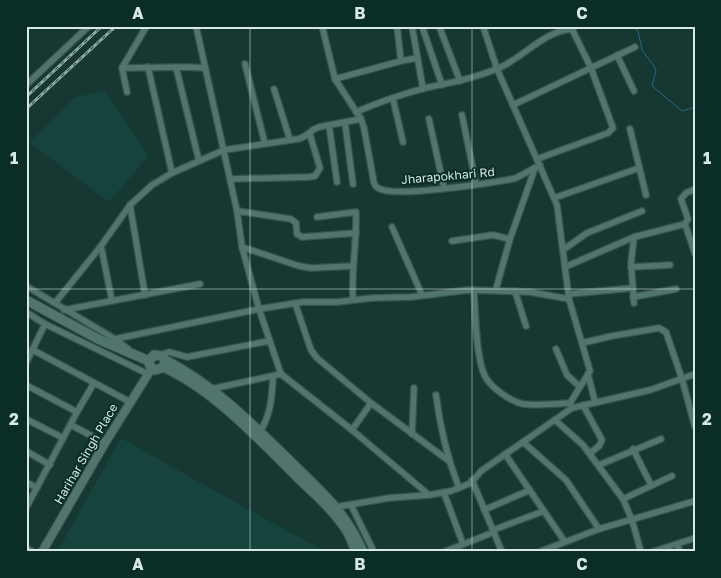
<svg xmlns="http://www.w3.org/2000/svg" width="721" height="578" font-family="'Golos Text',sans-serif">
<rect width="100%" height="100%" fill="#163732"/>
<g fill="#17433d">
<polygon points="104,90 148,156 109,202 30,143 74,98"/>
<polygon points="121,438 215,491 326,552 57,552"/>
</g>
<g fill="none" stroke-linecap="round" stroke-linejoin="round">
<polyline stroke="#266b84" stroke-width="1" points="633,26 638,31 642,50 654,66 656,71 652,86 682,111 695,107"/>
<g stroke="#38534f" stroke-width="8">
<g id="minor">
<polyline points="196,26 237,211 242,247 259,309 303,302 337,302 372,298 411,297 468,290 530,292 569,299"/>
<path d="M322 26 335 79 361 119 364 128 374 183C376 187 376 187 380 189 398 197 483 184 507 180L516 178 540 165"/>
<polyline points="397,26 401,61"/>
<polyline points="412,26 423,89"/>
<polyline points="439,26 460,81"/>
<polyline points="423,29 442,85"/>
<polyline points="617,55 634,91"/>
<polyline points="245,64 265,144"/>
<polyline points="148,67 172,173"/>
<polyline points="176,67 199,161"/>
<polyline points="122,68 188,67 205,68"/>
<polyline points="335,79 401,61 417,58"/>
<polyline points="26,85 89,26"/>
<polyline points="274,89 290,140"/>
<polyline points="127,92 122,68 146,27"/>
<polyline points="393,99 403,142"/>
<polyline points="513,105 635,47"/>
<path d="M356 112C377 103 403 94 425 88 450 83 475 78 499 68 524 57 544 31 572 29"/>
<polyline points="462,115 476,184"/>
<polyline points="429,119 444,188"/>
<polyline points="345,123 353,184"/>
<polyline points="329,125 337,182"/>
<polyline points="630,129 646,195"/>
<polyline points="537,159 608,133 613,128 591,68 571,27"/>
<polyline points="230,179 309,177 315,176 320,168 310,135"/>
<polyline points="554,198 639,168"/>
<polyline points="130,205 145,295"/>
<polyline points="237,211 291,219 296,223 297,234 302,237 356,233"/>
<path d="M317 217 356 212C357 242 351 271 353 300"/>
<polyline points="685,224 695,254"/>
<polyline points="392,227 422,295"/>
<polyline points="634,237 631,263 634,303"/>
<polyline points="452,241 493,235 510,239"/>
<polyline points="101,246 112,301"/>
<polyline points="242,247 299,266 311,268 353,266"/>
<polyline points="563,250 587,233 642,211"/>
<polyline points="565,267 634,237 685,224 688,219 681,199 686,193 695,189"/>
<polyline points="631,267 670,265"/>
<polyline points="26,286 115,339"/>
<polyline points="496,289 510,239 535,168"/>
<path d="M474 290C475 310 476 362 486 378 493 389 510 401 523 404 538 406 555 404 570 403"/>
<polyline points="515,291 526,326"/>
<polyline points="569,294 633,288"/>
<polyline points="633,297 676,289"/>
<path d="M55 303 101 246 130 205 152 185 172 173 224 150 298 139C310 136 309 130 319 127L361 119"/>
<polyline points="295,303 311,350 317,358 371,403 449,461"/>
<polyline points="64,310 200,284"/>
<polyline points="26,312 45,324 148,374"/>
<polyline points="582,343 612,336 659,328 666,332 682,379 695,427"/>
<polyline points="128,349 115,339 259,309 281,374"/>
<polyline points="556,349 567,375 580,387"/>
<polyline points="33,350 130,402"/>
<polyline points="161,355 169,352 187,357 269,341"/>
<polyline points="26,363 45,324"/>
<polyline points="588,374 595,402"/>
<polyline points="26,385 77,412"/>
<polyline points="211,389 281,374 352,430 429,495"/>
<path d="M436 395C440 427 447 457 459 488"/>
<polyline points="583,405 602,440 599,446 590,453"/>
<polyline points="572,408 650,390 695,374"/>
<polyline points="26,419 63,438"/>
<polyline points="555,420 583,445 623,499 632,520 641,552"/>
<polyline points="71,425 105,443"/>
<polyline points="352,430 371,403"/>
<path d="M260 432C271 414 272 397 273 376"/>
<polyline points="412,434 414,388"/>
<polyline points="523,442 566,480 599,529"/>
<polyline points="633,449 651,485"/>
<polyline points="26,451 50,465"/>
<polyline points="505,454 565,542"/>
<polyline points="599,465 661,439"/>
<polyline points="472,480 502,552"/>
<polyline points="26,482 37,488"/>
<polyline points="444,493 463,544"/>
<polyline points="623,499 672,476"/>
<polyline points="351,505 374,552"/>
<polyline points="336,507 389,498 429,495 451,491 471,483 481,471 572,408 570,403 590,371 569,299 557,205 497,69 483,26"/>
<polyline points="26,508 77,412 94,383"/>
<polyline points="484,510 530,490"/>
<polyline points="493,530 544,511"/>
<polyline points="677,544 680,552"/>
<polyline points="26,548 33,552"/>
<polyline points="444,552 494,532"/>
<polyline points="539,552 599,529 695,501"/>
<polyline points="652,552 695,538"/>
</g>
</g>
<g stroke="#38534f" stroke-width="10">
<polyline id="tertiary" points="42,552 105,443 152,368"/>
</g>
<g stroke="#38534f" stroke-width="11">
<g id="secondary">
<polyline points="26,300 98,339 149,361"/>
<path d="M149 361 154 355 162 356 165 360C212 384 249 421 287 458 318 489 345 510 363 552"/>
<polyline points="149,361 150,366 155,370 162,368 165,363"/>
<path d="M163 367C214 390 259 439 298 478 314 493 332 509 345 528 350 535 353 544 356 552"/>
</g>
</g>
<use href="#minor" stroke="#52746e" stroke-width="5.5"/>
<use href="#tertiary" stroke="#52746e" stroke-width="8"/>
<use href="#secondary" stroke="#52746e" stroke-width="9"/>
<g stroke="#94aba6" stroke-width="3">
<g id="rail">
<polyline points="26,97 102,26"/>
<polyline points="26,109 116,26"/>
</g>
</g>
<use href="#rail" stroke="#0b2d28" stroke-width="1" stroke-dasharray="4" stroke-linecap="butt"/>
</g>
<path fill="none" stroke="#d7e9e5" stroke-width="1" stroke-opacity="0.55" d="M250 26V552M472 26V552M26 289H695"/>
<g text-anchor="middle" stroke-width="4" stroke-linejoin="round" paint-order="stroke">
<g font-size="12" fill="#d7e9e5" stroke="#0b2d28">
<text transform="translate(448 176) rotate(-5)" y="4">Jharapokhari Rd</text>
<text transform="translate(86 454) rotate(-60)" y="4">Harihar Singh Place</text>
</g>
</g>
<rect width="721" height="578" fill="none" stroke="#0b2d28" stroke-width="55"/>
<rect x="28" y="28" width="666" height="522" fill="none" stroke="#d7e9e5" stroke-width="2"/>
<g font-size="16" text-anchor="middle" font-weight="bold" fill="#d7e9e5">
<text x="138" y="19">A</text>
<text x="360" y="19">B</text>
<text x="582" y="19">C</text>
<text x="14" y="164">1</text>
<text x="707" y="164">1</text>
<text x="14" y="425">2</text>
<text x="707" y="425">2</text>
<text x="138" y="570">A</text>
<text x="360" y="570">B</text>
<text x="582" y="570">C</text>
</g>
</svg>
